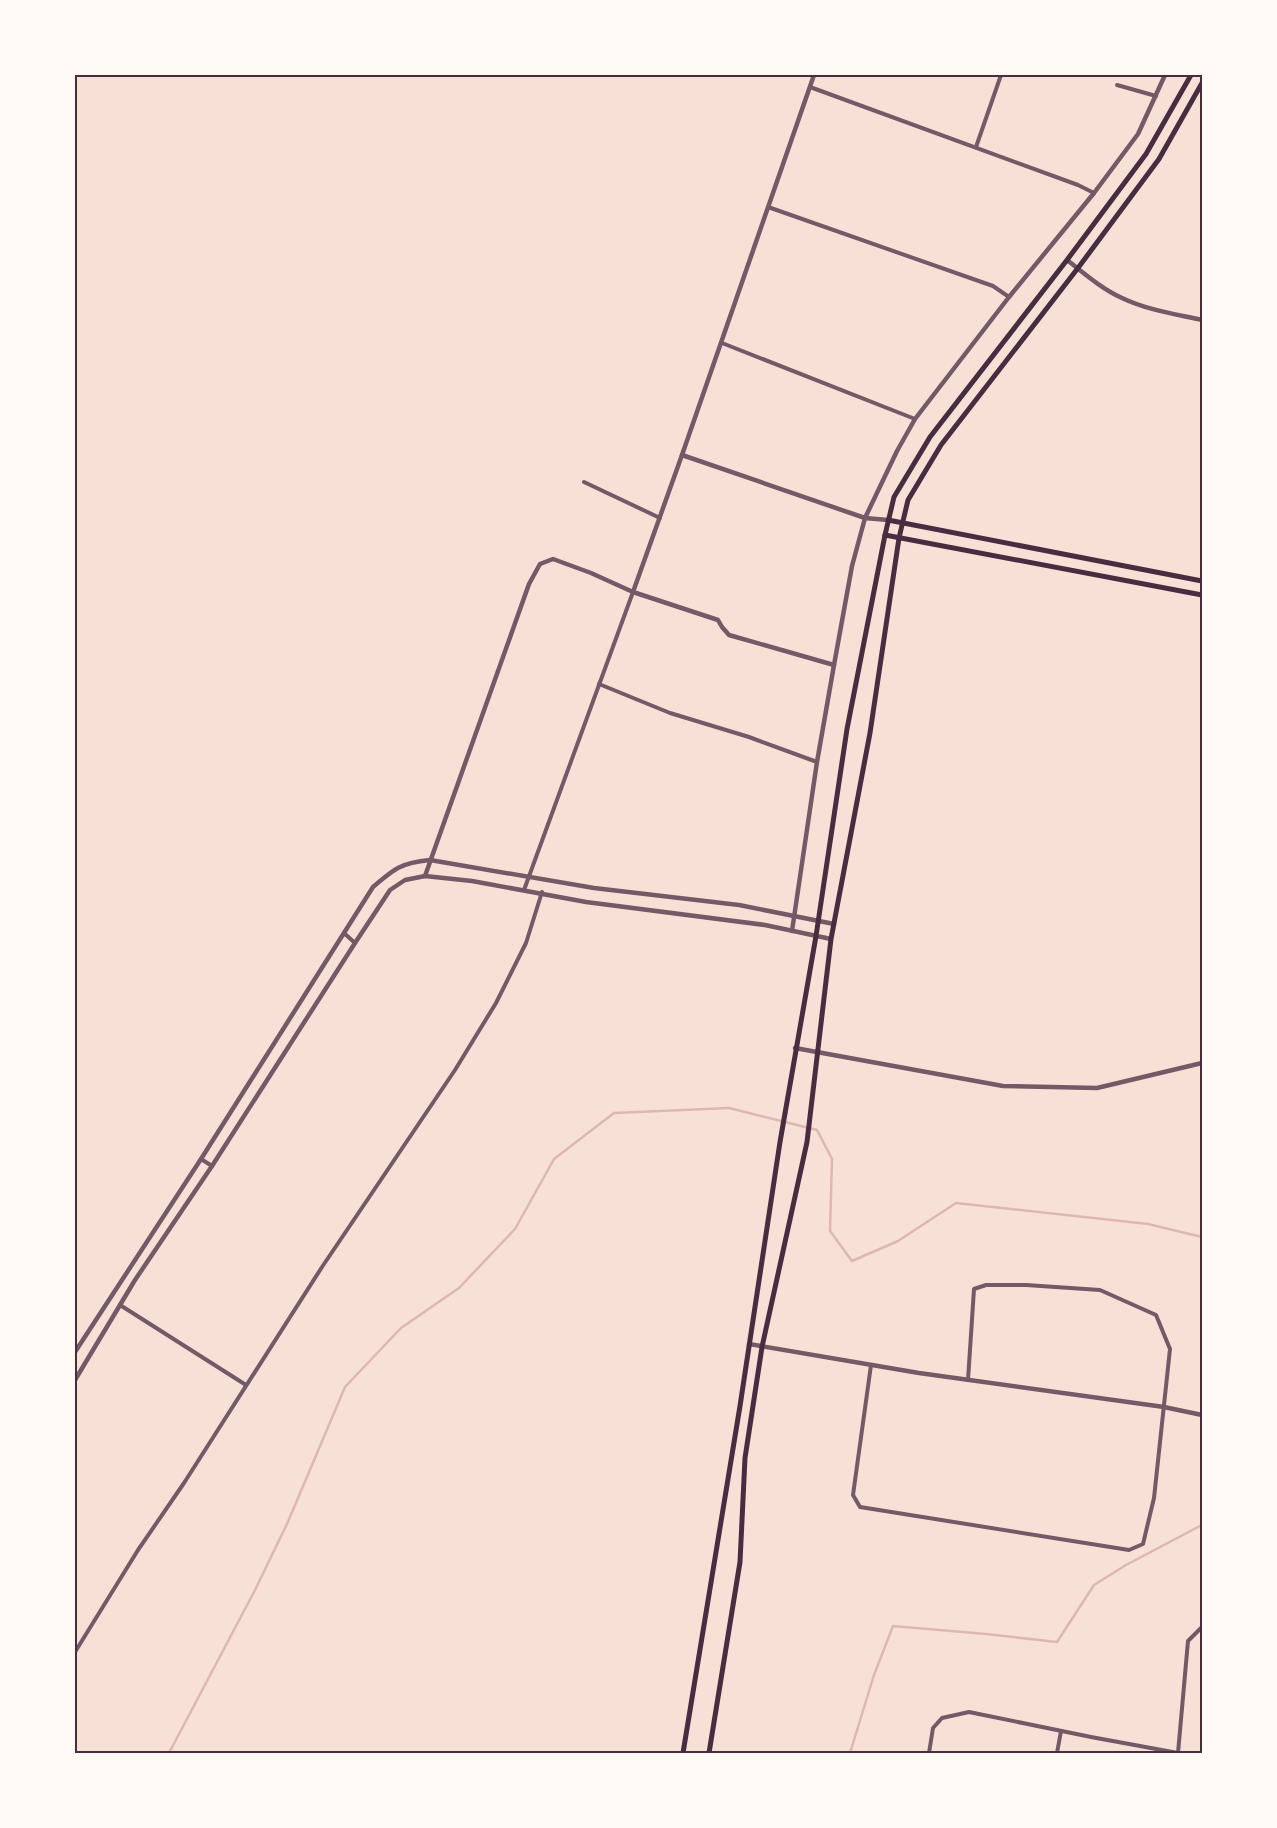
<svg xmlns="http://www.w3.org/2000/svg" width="1277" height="1828" font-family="'Sofia Sans Condensed',sans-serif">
<rect width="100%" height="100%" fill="#f7e1d7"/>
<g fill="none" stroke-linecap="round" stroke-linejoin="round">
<g stroke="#dcb8b0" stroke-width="2.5">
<polyline points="169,1753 255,1590 287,1524 345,1387 401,1328 459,1288 515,1229 554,1159 614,1113 729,1108 817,1130 832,1159 830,1231 852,1261 898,1241 956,1203 1148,1224 1202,1237"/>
<polyline points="850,1753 874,1675 893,1626 986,1634 1057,1642 1094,1585 1126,1565 1202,1525"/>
</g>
<g stroke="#755966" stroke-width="4">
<polyline points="1117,85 1156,96"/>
<polyline points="810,87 1078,185 1094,193"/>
<polyline points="976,147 1001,75"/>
<polyline points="768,207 993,286 1009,297"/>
<polyline points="722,343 915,419"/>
<polyline points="584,482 660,518"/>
<polyline points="599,684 670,713 749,737 817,762"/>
<polyline points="524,890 633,592"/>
<polyline points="345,934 355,943"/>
<polyline points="201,1159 212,1166"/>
<polyline points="120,1305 246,1385"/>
<polyline points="871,1365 853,1495 860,1507 1129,1550 1143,1544 1154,1498 1170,1349 1156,1315 1100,1290 1026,1285 986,1285 974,1289 968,1380"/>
<polyline points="75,1652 138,1550 184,1483 322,1267 455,1070 496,1003 526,943 542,892"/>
<polyline points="929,1753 933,1728 942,1718 969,1712 1091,1737 1178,1753"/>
<polyline points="1057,1753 1061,1731"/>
<polyline points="1178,1753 1188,1641 1202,1627"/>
</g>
<g stroke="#755966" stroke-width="4.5">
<path d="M1067 260C1085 274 1102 289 1122 298 1147 310 1175 314 1202 320"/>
<polyline points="682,455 814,75"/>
<polyline points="834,665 852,566 865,518 897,451 915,419 1009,297 1094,193 1138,134 1165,75"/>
<polyline points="425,876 529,584 540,564 553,559 591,573 633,592"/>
<polyline points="792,931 817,762 834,665 729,635 722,627 718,620 633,592 682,455 865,518 888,520"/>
<polyline points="795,1048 1003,1086 1097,1088 1202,1063"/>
<polyline points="749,1344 919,1373 1164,1407 1202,1415"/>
<path d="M75 1352 201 1159 373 887C395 868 401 863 430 860L594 888 739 905 834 924"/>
<polyline points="75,1380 135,1280 212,1166 355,943 390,890 405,880 425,876 472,881 586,902 765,925 831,939"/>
</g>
<g stroke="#4a2c40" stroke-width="5">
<polyline points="888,520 1202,581"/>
<polyline points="885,535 1202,595"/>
<polyline points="683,1753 740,1406 780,1142 816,936 847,729 885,535 894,497 930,437 1067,260 1146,154 1191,75"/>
<polyline points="709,1753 740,1562 745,1458 762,1347 807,1142 831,939 870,733 899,538 908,500 941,445 1078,268 1159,159 1202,83"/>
</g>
</g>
<rect width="1277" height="1828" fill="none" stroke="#fffaf5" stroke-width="152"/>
<rect x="76" y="76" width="1125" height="1676" fill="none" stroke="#4a2c40" stroke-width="2"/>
</svg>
